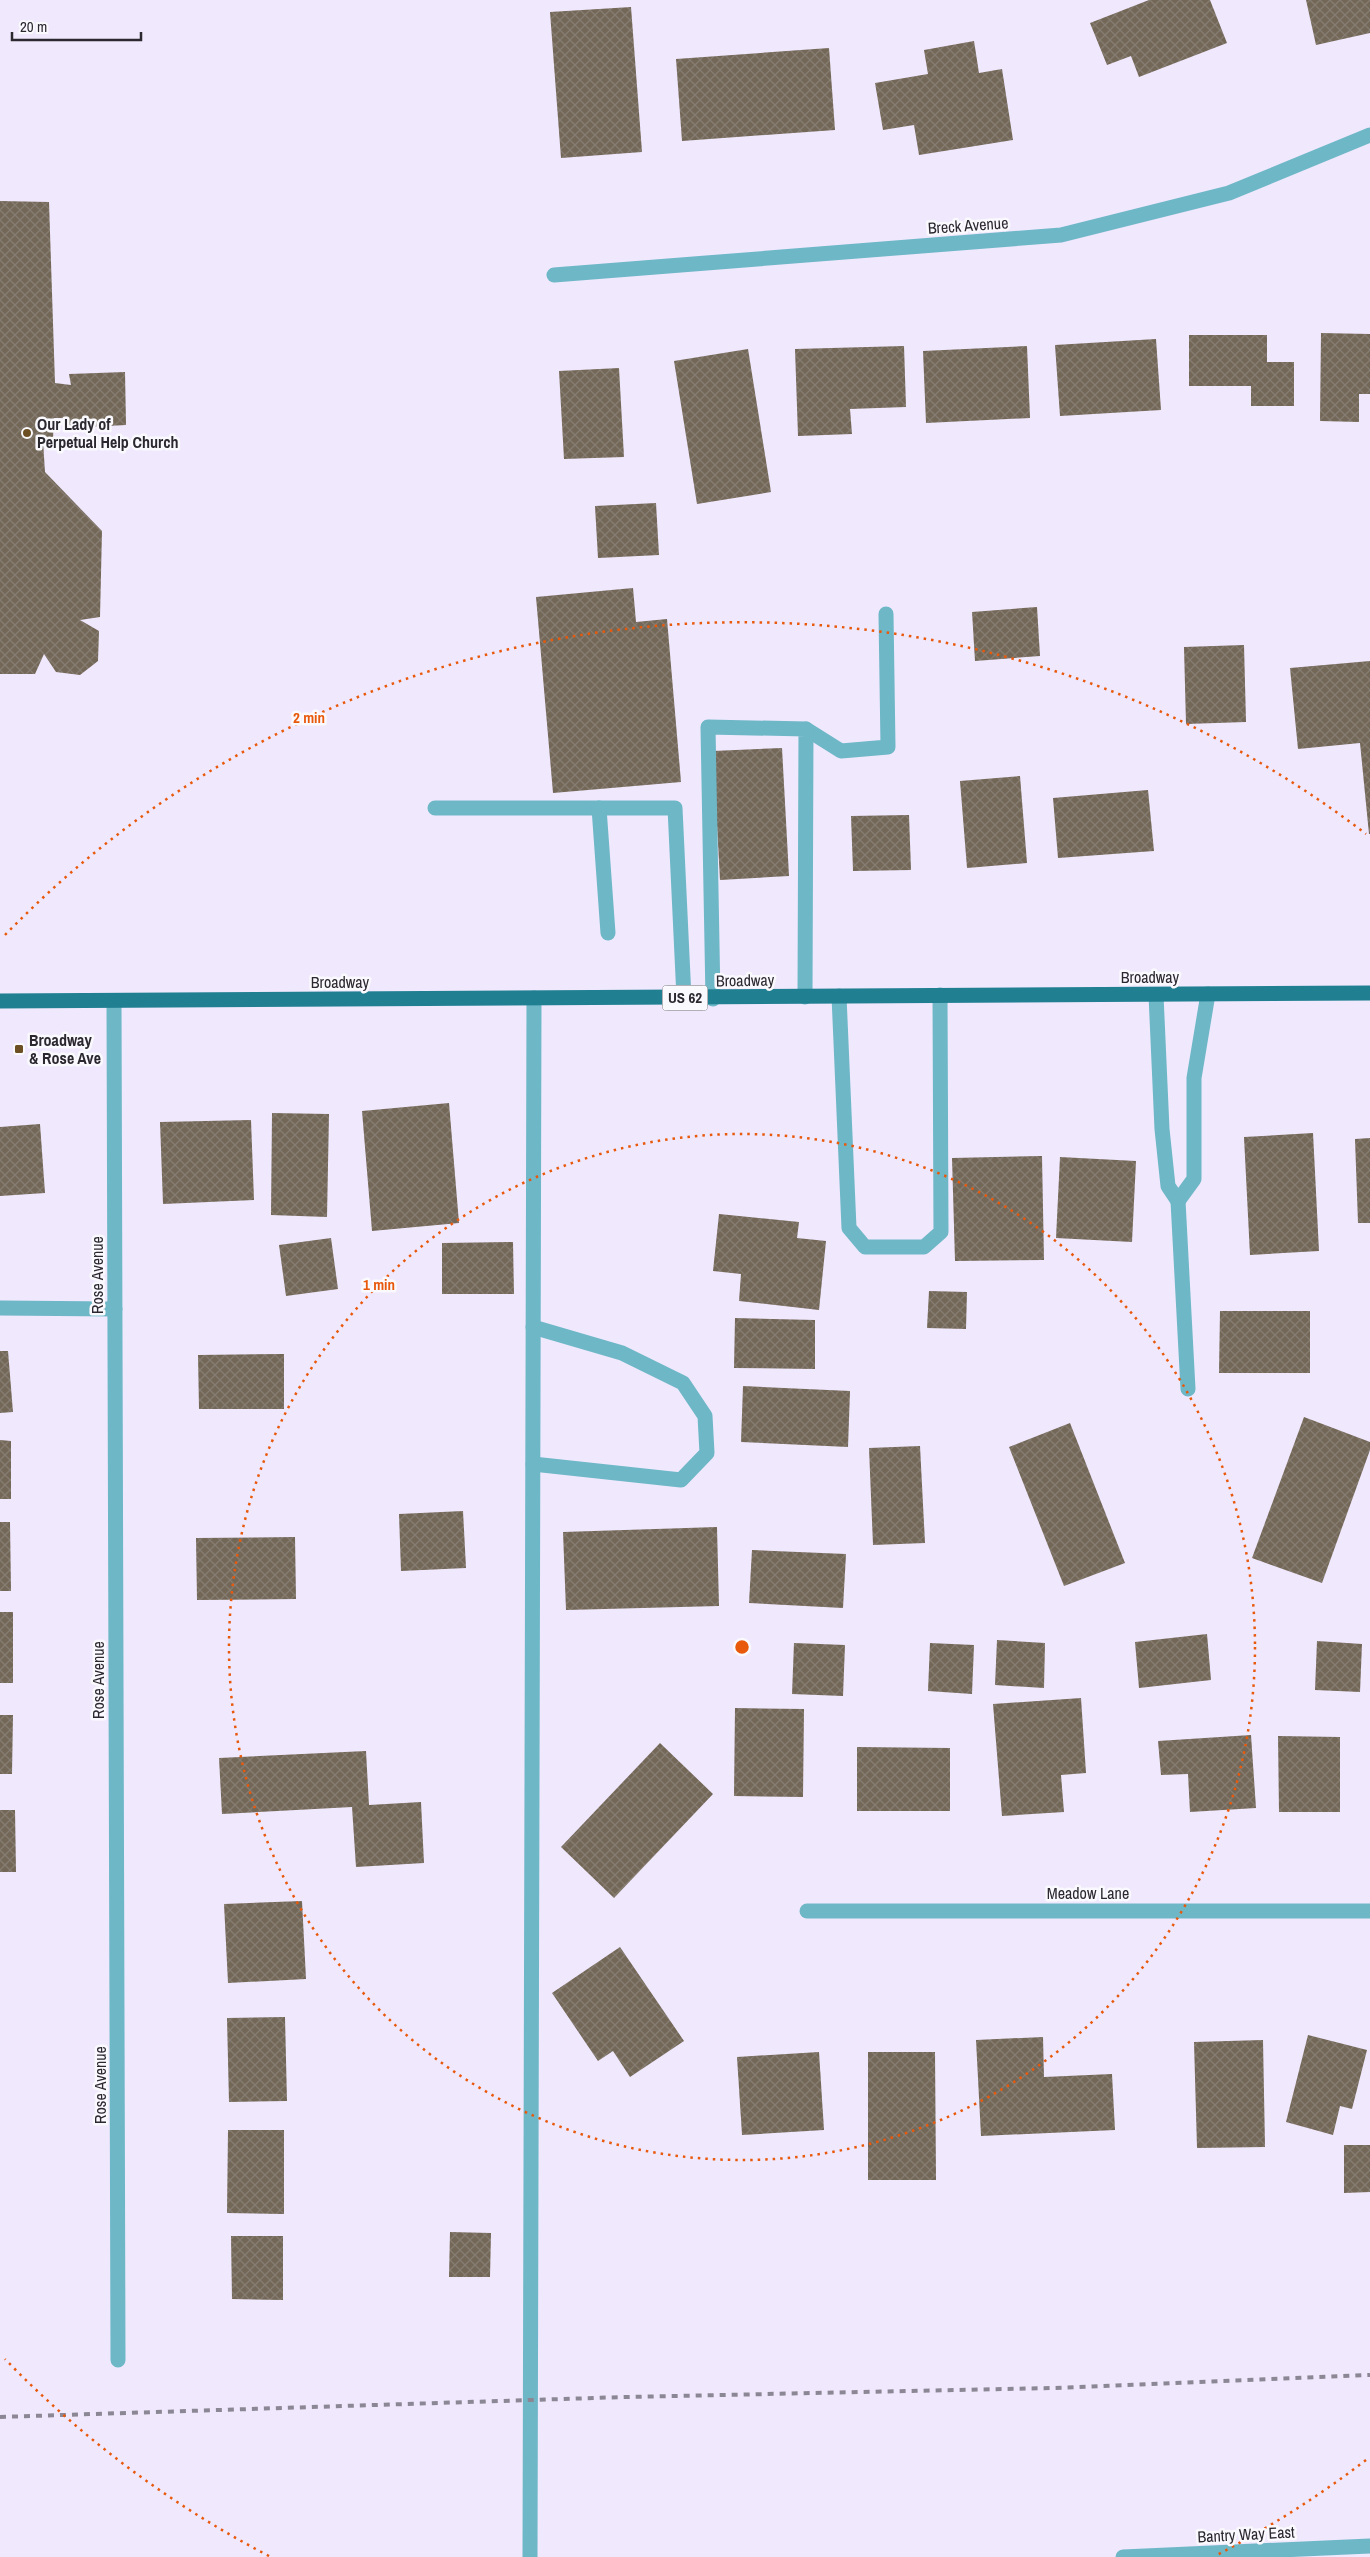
<svg xmlns="http://www.w3.org/2000/svg" width="1370" height="2557" font-family="'Archivo Narrow',sans-serif">
<defs>
<pattern id="building-cross-hatch" width="8" height="8" patternUnits="userSpaceOnUse" patternTransform="scale(1.25)"><rect width="8" height="8" fill="#736757"/><path d="M0 0l8 8M0 8l8-8" fill="none" stroke="#867d72"/></pattern>
</defs>
<rect width="100%" height="100%" fill="#f0e8fd"/>
<g fill="url(#building-cross-hatch)">
<polygon points="1149,0 1210,0 1227,43 1139,77 1131,56 1107,65 1090,23"/>
<polygon points="1306,0 1370,0 1370,33 1316,45"/>
<polygon points="631,7 642,152 561,158 550,12"/>
<polygon points="974,41 979,73 1002,69 1013,140 919,155 914,125 883,130 875,83 928,74 924,50"/>
<polygon points="829,48 835,130 682,141 676,59"/>
<polygon points="0,201 49,202 55,383 71,385 69,374 125,372 126,425 70,428 68,418 54,418 53,439 43,441 45,472 102,531 100,617 80,620 99,631 98,661 80,675 56,672 44,654 35,674 0,674"/>
<polygon points="1321,333 1370,334 1370,394 1359,394 1359,422 1320,421"/>
<polygon points="1189,335 1267,335 1267,362 1294,362 1294,406 1251,406 1251,386 1189,386"/>
<polygon points="1156,339 1161,410 1060,416 1055,345"/>
<polygon points="904,346 906,407 850,409 852,434 798,436 795,349"/>
<polygon points="1027,346 1030,418 926,423 923,351"/>
<polygon points="748,349 771,492 697,504 674,361"/>
<polygon points="619,368 624,457 564,459 559,371"/>
<polygon points="656,503 659,555 598,558 595,506"/>
<polygon points="633,588 636,622 667,619 681,782 553,793 536,597"/>
<polygon points="1037,607 1040,656 975,661 972,612"/>
<polygon points="1244,645 1246,722 1186,724 1184,647"/>
<polygon points="1370,661 1370,834 1369,834 1360,743 1298,749 1290,668"/>
<polygon points="782,748 789,876 720,880 713,751"/>
<polygon points="1020,776 1027,863 967,868 960,781"/>
<polygon points="1148,790 1154,851 1058,858 1053,798"/>
<polygon points="909,815 911,870 853,871 851,816"/>
<polygon points="449,1103 459,1223 372,1231 362,1111"/>
<polygon points="272,1113 329,1114 327,1217 271,1215"/>
<polygon points="251,1120 254,1200 163,1204 160,1122"/>
<polygon points="40,1124 45,1193 0,1196 0,1127"/>
<polygon points="1313,1133 1319,1251 1250,1255 1244,1137"/>
<polygon points="1370,1138 1370,1223 1358,1223 1355,1139"/>
<polygon points="1042,1156 1044,1260 955,1261 952,1158"/>
<polygon points="1060,1157 1136,1161 1132,1242 1056,1238"/>
<polygon points="719,1214 799,1222 797,1238 826,1241 819,1310 739,1301 741,1274 713,1271"/>
<polygon points="331,1238 338,1289 286,1296 279,1245"/>
<polygon points="513,1242 514,1294 442,1294 442,1243"/>
<polygon points="929,1291 967,1292 966,1329 927,1328"/>
<polygon points="1220,1311 1310,1311 1310,1373 1219,1373"/>
<polygon points="735,1318 815,1320 815,1369 734,1368"/>
<polygon points="0,1351 8,1351 13,1412 0,1413"/>
<polygon points="284,1354 284,1409 199,1409 198,1355"/>
<polygon points="743,1386 850,1391 848,1447 741,1442"/>
<polygon points="1304,1417 1370,1442 1370,1450 1322,1583 1252,1558"/>
<polygon points="1070,1423 1125,1563 1064,1586 1009,1447"/>
<polygon points="0,1440 11,1441 11,1499 0,1499"/>
<polygon points="920,1446 925,1543 873,1545 869,1448"/>
<polygon points="463,1511 466,1568 401,1571 399,1514"/>
<polygon points="0,1522 10,1522 11,1591 0,1591"/>
<polygon points="717,1527 719,1606 566,1610 563,1532"/>
<polygon points="295,1537 296,1599 197,1600 196,1538"/>
<polygon points="752,1550 846,1554 843,1608 749,1603"/>
<rect x="0" y="1612" width="13" height="71"/>
<polygon points="1207,1634 1211,1680 1139,1688 1135,1642"/>
<polygon points="997,1640 1045,1643 1044,1688 995,1685"/>
<polygon points="1317,1641 1362,1644 1360,1692 1315,1690"/>
<polygon points="794,1643 845,1645 843,1696 792,1694"/>
<polygon points="930,1643 974,1645 972,1694 928,1691"/>
<polygon points="1081,1698 1086,1773 1061,1775 1064,1812 1002,1816 993,1704"/>
<polygon points="735,1708 804,1709 803,1797 734,1796"/>
<polygon points="0,1715 13,1715 12,1774 0,1774"/>
<polygon points="1251,1735 1256,1808 1190,1812 1188,1774 1161,1775 1158,1741"/>
<polygon points="1278,1736 1340,1737 1340,1812 1279,1812"/>
<polygon points="660,1743 713,1794 614,1898 561,1847"/>
<polygon points="857,1747 950,1748 950,1811 857,1811"/>
<polygon points="366,1751 369,1805 421,1802 424,1863 356,1867 352,1807 222,1814 219,1758"/>
<polygon points="0,1810 15,1810 16,1872 0,1872"/>
<polygon points="302,1901 306,1979 228,1983 224,1904"/>
<polygon points="620,1947 684,2041 630,2077 613,2051 598,2061 552,1993"/>
<polygon points="285,2017 287,2101 229,2102 227,2018"/>
<polygon points="1308,2035 1367,2050 1352,2109 1340,2106 1333,2135 1286,2122"/>
<polygon points="1043,2037 1044,2077 1112,2074 1115,2130 981,2136 976,2040"/>
<polygon points="1263,2040 1265,2147 1197,2148 1194,2042"/>
<polygon points="819,2052 824,2130 742,2135 737,2057"/>
<polygon points="868,2052 935,2052 936,2180 868,2180"/>
<polygon points="228,2130 284,2130 284,2214 227,2213"/>
<polygon points="1344,2145 1370,2145 1370,2192 1344,2193"/>
<polygon points="450,2232 491,2233 490,2277 449,2277"/>
<polygon points="231,2236 283,2236 283,2300 232,2299"/>
</g>
<g fill="none" stroke-linecap="round" stroke-linejoin="round">
<g stroke="#6db7c7" stroke-width="15">
<polyline points="554,275 1061,235 1229,193 1370,135"/>
<polyline points="806,729 841,751 888,747 886,614"/>
<polyline points="435,808 675,808 684,998"/>
<polyline points="599,808 608,933"/>
<polyline points="1156,995 1162,1129 1168,1186 1178,1201 1194,1179 1194,1078 1208,994"/>
<polyline points="839,996 849,1228 865,1247 924,1247 941,1232 940,995"/>
<polyline points="713,999 708,727 806,729 805,997"/>
<polyline points="114,1001 118,2360"/>
<polyline points="1178,1201 1188,1389"/>
<polyline points="0,1308 115,1309"/>
<polyline points="533,1464 681,1480 707,1453 705,1416 683,1383 622,1353 533,1327"/>
<polyline points="807,1911 1370,1911"/>
<polyline points="530,2557 534,998"/>
<polyline points="1123,2557 1370,2546"/>
</g>
<polyline stroke="#207f91" stroke-width="15" points="0,1001 1370,993"/>
<polyline stroke="#8c8795" stroke-width="4" stroke-dasharray="6 6" stroke-linecap="butt" points="0,2417 625,2397 1053,2388 1370,2375"/>
</g>
<g fill="none" stroke="#e8590c" stroke-width="2.5" stroke-dasharray="2.5 5">
<circle cx="742" cy="1647" r="513"/>
<path d="M1366 2460A1025 1025 0 0 1 1215 2556M269 2556A1025 1025 0 0 1 5 2359M5 935A1025 1025 0 0 1 1366 834"/>
</g>
<g fill="#6c5023" stroke="#faf9fd" stroke-width="2">
<circle cx="27" cy="433" r="5"/>
<rect x="14" y="1044" width="10" height="10" rx="2.5"/>
</g>
<g text-anchor="middle" stroke-width="5" stroke-linejoin="round" paint-order="stroke">
<rect fill="#faf9fd" stroke="#69676e" stroke-width="1" x="662.5" y="985.5" width="45" height="25" rx="4"/>
<g font-size="15" font-weight="bold" fill="#2b2830">
<text x="685" y="1003">US 62</text>
</g>
<g font-size="16" fill="#2b2830" stroke="#faf9fd">
<text transform="translate(968 225) rotate(-4)" y="6">Breck Avenue</text>
<text x="1150" y="983">Broadway</text>
<text transform="translate(745 980) rotate(-1)" y="6">Broadway</text>
<text x="340" y="988">Broadway</text>
<text transform="translate(97 1275) rotate(-90)" y="6">Rose Avenue</text>
<text transform="translate(98 1680) rotate(-90)" y="6">Rose Avenue</text>
<text x="1088" y="1899">Meadow Lane</text>
<text transform="translate(100 2085) rotate(-90)" y="6">Rose Avenue</text>
<text transform="translate(1246 2534) rotate(-3)" y="6">Bantry Way East</text>
</g>
<g font-size="16" font-weight="bold" fill="#2b2830" stroke="#faf9fd" text-anchor="start">
<text x="37" y="430">Our Lady of<tspan x="37" dy="18">Perpetual Help Church</tspan></text>
<text x="29" y="1046">Broadway<tspan x="29" dy="18">&amp; Rose Ave</tspan></text>
</g>
</g>
<circle cx="742" cy="1647" r="8" fill="#e8590c" stroke="#faf9fd" stroke-width="2.5"/>
<g font-size="15" text-anchor="middle" font-weight="bold" fill="#e8590c" stroke="#faf9fd" stroke-width="5" stroke-linejoin="round" paint-order="stroke">
<text x="309" y="723">2 min</text>
<text x="379" y="1290">1 min</text>
</g>
<path d="M12 32v8h129v-8" fill="none" stroke="#2b2830" stroke-width="2.5"/>
<text x="20" y="32" font-size="15" fill="#2b2830" stroke="#faf9fd" stroke-width="4" paint-order="stroke">20 m</text>
</svg>
